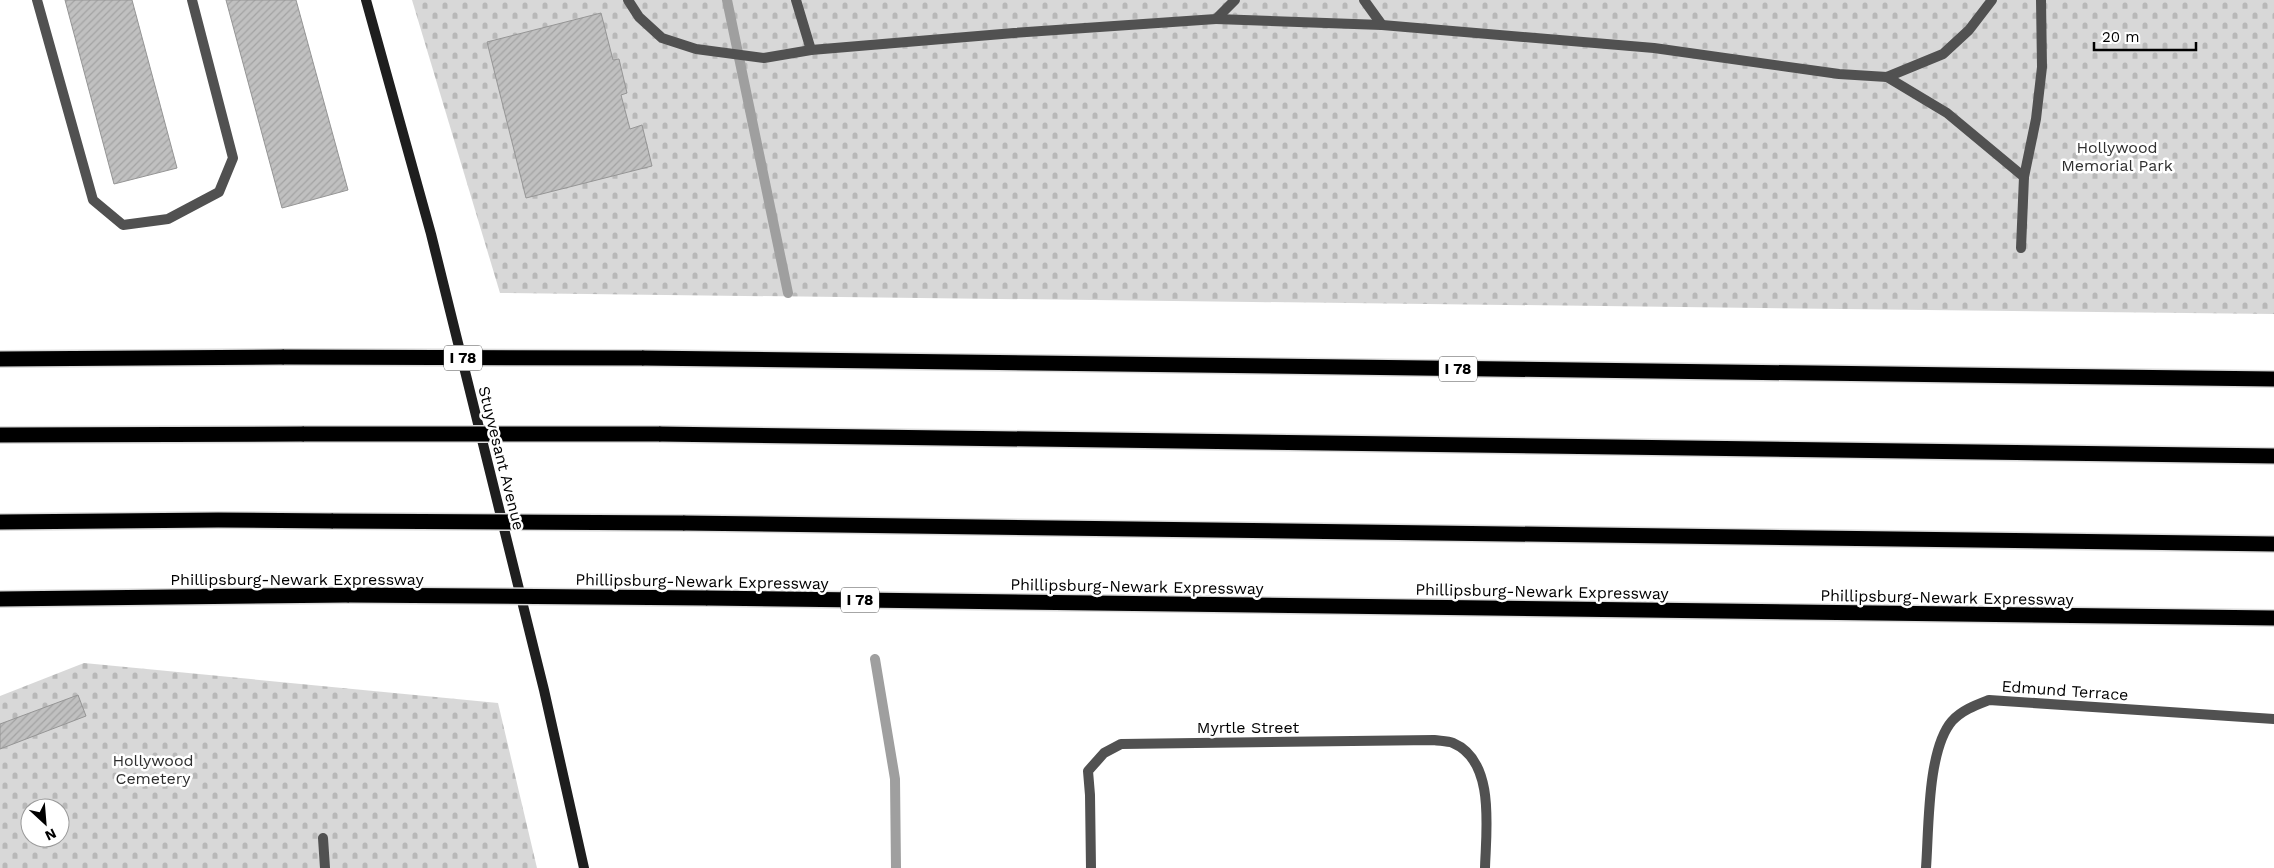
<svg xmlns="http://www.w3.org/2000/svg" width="2274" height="868" font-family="'Work Sans',sans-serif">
<defs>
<pattern id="cemetery-stones" width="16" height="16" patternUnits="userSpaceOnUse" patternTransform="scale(1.25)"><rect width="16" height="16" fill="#d8d8d8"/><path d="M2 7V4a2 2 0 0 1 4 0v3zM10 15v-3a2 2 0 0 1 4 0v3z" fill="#b8b8b8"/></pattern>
<pattern id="building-hatch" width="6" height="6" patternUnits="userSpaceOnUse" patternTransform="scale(1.25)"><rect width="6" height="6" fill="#c0c0c0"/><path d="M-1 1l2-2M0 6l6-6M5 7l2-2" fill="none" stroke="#a3a3a3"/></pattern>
</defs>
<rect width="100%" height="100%" fill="#fff"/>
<g fill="url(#cemetery-stones)" fill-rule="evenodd">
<polygon points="412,0 2274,0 2274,314 500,293"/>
<path d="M84 663 498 703 537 868H0V696ZM30 808H60V838H30Z"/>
</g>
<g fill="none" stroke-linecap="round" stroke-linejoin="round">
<g stroke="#9f9f9f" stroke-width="10">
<polyline points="727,0 788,293"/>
<polyline points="875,659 895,779 896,868"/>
</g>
</g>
<g fill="url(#building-hatch)" stroke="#959595">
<polygon points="65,0 132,0 177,168 114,184"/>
<polygon points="226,0 296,0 348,190 282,208"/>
<polygon points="601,13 613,60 619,59 627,93 621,95 630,129 642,125 652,166 526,198 487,42"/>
<polygon points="78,695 86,716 0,749 0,724"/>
</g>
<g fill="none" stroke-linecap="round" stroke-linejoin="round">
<g stroke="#dbdbdb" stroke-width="18">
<g id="highway">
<polyline points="642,358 2274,379"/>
<polyline points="0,359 284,357"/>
<polyline points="659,434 2274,456"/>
<polyline points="0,435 304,434"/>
<polyline points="0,522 218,520 333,521"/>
<polyline points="683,523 2274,544"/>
<polyline points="706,598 2274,618"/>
<polyline points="0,599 349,595"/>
</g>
</g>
<g stroke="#515151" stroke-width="10">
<polyline points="37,0 93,200 123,225 168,219 219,192 233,158 192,0"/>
<polyline points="628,0 639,17 662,38 696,49 764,58 811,50 1014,33 1216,19 1235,0"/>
<polyline points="796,0 811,50"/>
<polyline points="1364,0 1382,25"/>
<polyline points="1216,19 1382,25 1654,48 1839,74 1887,77 1943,54 1969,30 1992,0"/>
<polyline points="1887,77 1947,113 2024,177"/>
<polyline points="2021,248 2024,177 2036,119 2042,67 2041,0"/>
<polyline points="323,838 325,868"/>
</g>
<g stroke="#515151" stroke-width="10">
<path d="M1091 868 1090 795 1088 771 1104 753 1121 744 1434 740C1440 741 1448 741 1453 743 1496 761 1486 831 1485 868"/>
<path d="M1926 868C1929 829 1927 750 1952 721 1962 710 1976 705 1989 700L2274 719"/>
</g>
<polyline stroke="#1e1e1e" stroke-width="10" points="366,0 431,234 544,690 584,868"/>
<use href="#highway" stroke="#000" stroke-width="15"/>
<g stroke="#dbdbdb" stroke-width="18" stroke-linecap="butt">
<g id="highway-bridge">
<polyline points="284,357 642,358"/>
<polyline points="304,434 659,434"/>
<polyline points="333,521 683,523"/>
<polyline points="349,595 706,598"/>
</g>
</g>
<use href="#highway-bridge" stroke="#000" stroke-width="15"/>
</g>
<g text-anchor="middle" stroke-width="5" stroke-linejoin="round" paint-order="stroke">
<g fill="#fff" stroke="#4c4c4c" stroke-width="1">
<rect x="444" y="345.5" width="38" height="25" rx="4"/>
<rect x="1439" y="356.5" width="38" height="25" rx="4"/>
<rect x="841" y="587.5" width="38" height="25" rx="4"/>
</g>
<g font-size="15" font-weight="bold" fill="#000">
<text x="463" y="363">I 78</text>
<text x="1458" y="374">I 78</text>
<text x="860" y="605">I 78</text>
</g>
<g font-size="16" fill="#2f2f2f" stroke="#fff">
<text x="2117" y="153">Hollywood<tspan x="2117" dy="18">Memorial Park</tspan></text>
<text x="153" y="766">Hollywood<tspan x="153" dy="18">Cemetery</tspan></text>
</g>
<g font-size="16" fill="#000" stroke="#fff">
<text transform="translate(502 458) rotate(76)" y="6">Stuyvesant Avenue</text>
<text x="297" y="585">Phillipsburg-Newark Expressway</text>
<text transform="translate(702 581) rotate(1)" y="6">Phillipsburg-Newark Expressway</text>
<text transform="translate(1137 586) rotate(1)" y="6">Phillipsburg-Newark Expressway</text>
<text transform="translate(1542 591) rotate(1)" y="6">Phillipsburg-Newark Expressway</text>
<text transform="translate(1947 597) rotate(1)" y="6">Phillipsburg-Newark Expressway</text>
<text transform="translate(2065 690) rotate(4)" y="6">Edmund Terrace</text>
<text x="1248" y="733">Myrtle Street</text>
</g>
</g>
<g transform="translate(45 823) rotate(154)"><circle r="24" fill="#ffffff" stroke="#999999"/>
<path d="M0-4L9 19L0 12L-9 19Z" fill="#000000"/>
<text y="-8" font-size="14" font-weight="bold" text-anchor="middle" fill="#000000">N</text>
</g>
<path d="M2094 42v8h102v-8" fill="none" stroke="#000000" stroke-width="2.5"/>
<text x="2102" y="42" font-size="15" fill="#000000" stroke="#ffffff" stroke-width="4" paint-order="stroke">20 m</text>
</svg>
